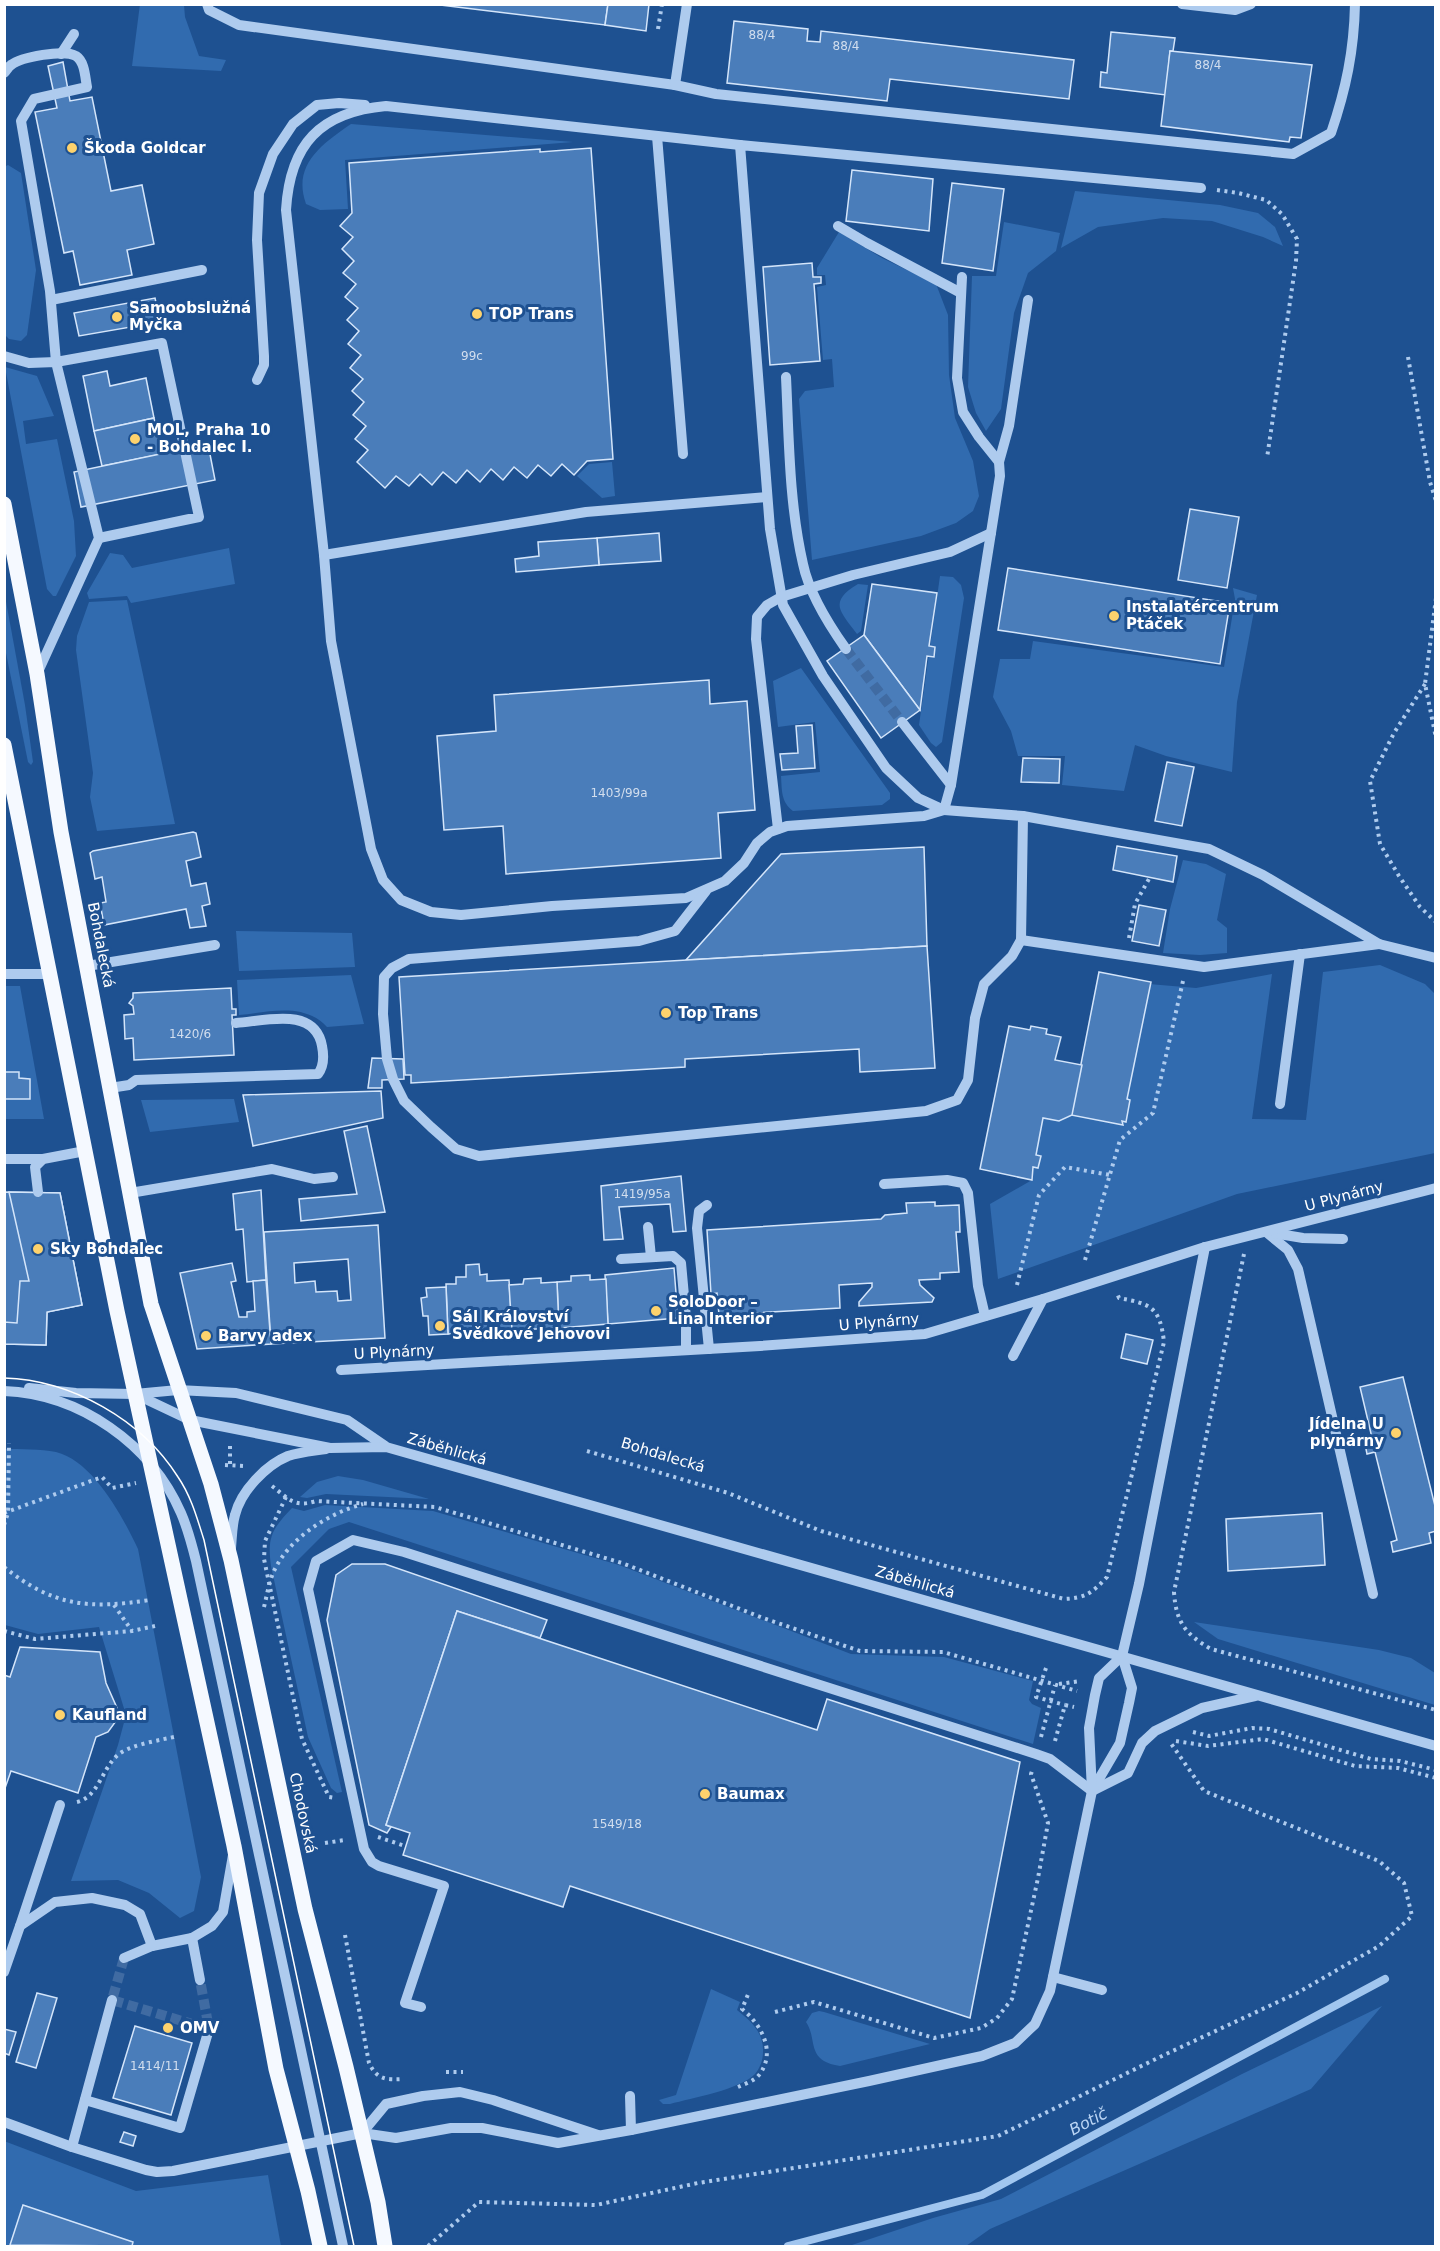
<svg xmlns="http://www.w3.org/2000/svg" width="1440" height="2251" font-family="'DejaVu Sans',sans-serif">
<rect width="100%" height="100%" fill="#1e5191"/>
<g fill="#316baf">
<polygon points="140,4 184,5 185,17 199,56 226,60 221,71 132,66"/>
<path d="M351 124 573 142 345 160 348 209 320 210 306 204C292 165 322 144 351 124Z"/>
<polygon points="8,165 21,173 36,270 27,335 21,341 9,339 5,335 4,167"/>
<polygon points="1075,191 1220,205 1258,213 1275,227 1283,246 1263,237 1212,221 1163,218 1098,227 1061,248"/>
<polygon points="1004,222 1060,233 1056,251 1028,273 1014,313 1001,409 986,431 976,413 968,387 972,276 996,276"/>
<polygon points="839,232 882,258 936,284 948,315 949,375 955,418 973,461 979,496 973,511 956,523 921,536 812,560 799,399 805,391 834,387 832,359 823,360 817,287 826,285 825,275 817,275 817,268"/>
<polygon points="5,367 37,376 54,416 23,421 26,444 57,439 74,521 76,556 56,596 53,596 47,589"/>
<polygon points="612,462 615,496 602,498 577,476 589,464"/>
<polygon points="229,548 235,584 131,603 127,596 89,599 87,593 110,553 123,555 132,568"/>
<polygon points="940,576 953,577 961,585 964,598 942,742 936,747 931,743 919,725"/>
<path d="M858 584 868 585 861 631 857 634C840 611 828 602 858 584Z"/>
<polygon points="1233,588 1257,595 1237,702 1232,772 1166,756 1135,745 1124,791 1062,785 1065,756 1018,756 1011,731 993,697 1000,659 1030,659 1033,641 1224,667 1235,599"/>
<polygon points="5,596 25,705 33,762 31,765 28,762 5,648"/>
<polygon points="127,600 175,824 97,831 90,797 93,773 76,650 77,636 89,602"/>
<path d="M801 668 890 793V799L882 805 793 811C781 802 782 791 781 776L820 772 815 722 778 727 773 681Z"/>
<polygon points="1183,860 1206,864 1226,874 1217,920 1227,928 1227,953 1200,955 1163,953 1170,909"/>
<polygon points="236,931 352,933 355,967 239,971"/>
<polygon points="1380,965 1425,984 1435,994 1435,1153 1237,1194 998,1279 990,1204 1032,1180 1033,1167 1038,1168 1041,1156 1036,1155 1043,1118 1059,1121 1072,1115 1122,1125 1122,1121 1126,1122 1130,1100 1127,1099 1149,984 1196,988 1272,974 1252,1119 1306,1120 1323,972"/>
<path d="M351 975 364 1024 327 1027C304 1002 269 1012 239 1015L237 980Z"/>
<polygon points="5,986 20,986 44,1119 5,1119 5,1099 30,1099 30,1079 19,1078 19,1072 5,1072"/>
<polygon points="234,1099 239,1122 150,1132 141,1100"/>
<path d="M4 1449C21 1449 40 1449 56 1452 93 1461 123 1517 138 1549L201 1877 194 1911 180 1918 149 1893 118 1880 71 1881 118 1745 126 1715 99 1627 38 1634 5 1625Z"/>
<polygon points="338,1476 363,1480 429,1499 326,1494 307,1498 300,1497 317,1482"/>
<path d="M325 1505 433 1511 619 1565 851 1654 944 1657 1033 1681 1029 1700 1032 1704 1041 1708 1033 1744 349 1522 329 1529 291 1567 342 1792 337 1793 331 1788 308 1737 271 1566C267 1537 272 1529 292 1508L304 1511Z"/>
<polygon points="1194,1622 1379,1650 1411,1658 1435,1673 1435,1705 1218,1639"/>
<path d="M711 1989 740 2002 737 2010C751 2021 764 2033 763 2052 763 2060 760 2068 755 2074 739 2090 692 2098 670 2104H663L659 2100 676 2095Z"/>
<polygon points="1382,2006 1311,2089 990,2229 966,2246 849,2246 933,2218 1001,2199 1242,2074"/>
<path d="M819 2011 824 2012 930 2044 840 2066C805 2061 818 2039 806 2022L812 2013Z"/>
<polygon points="4,2141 136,2191 268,2175 281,2246 132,2246 133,2242 24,2206 10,2245 14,2246 5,2246"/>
</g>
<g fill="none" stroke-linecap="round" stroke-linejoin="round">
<polyline stroke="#a1c6ef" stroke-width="8" points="788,2246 982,2195 1385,1979"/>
</g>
<g fill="#4a7dba" stroke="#d4e5fa" stroke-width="1.5" fill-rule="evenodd">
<polygon points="432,4 608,4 605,25"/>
<polygon points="608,4 649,4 646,31 605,25"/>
<polygon points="734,21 808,29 807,41 820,42 821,31 1074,60 1069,99 890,79 887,101 727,83"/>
<polygon points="1111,32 1175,38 1173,51 1170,51 1166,95 1100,87 1101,72 1107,73"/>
<polygon points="1170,51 1312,65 1301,138 1290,137 1289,142 1161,126"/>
<polygon points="63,62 70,101 92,97 111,191 142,185 154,244 127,250 132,275 80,285 73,251 64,253 35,112 57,108 48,66"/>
<polygon points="591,148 613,459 587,461 574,475 562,464 551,476 538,465 527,478 514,467 503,480 491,469 480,482 467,470 456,483 443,472 432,485 420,474 409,486 396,476 385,488 357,462 368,450 355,439 366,426 353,415 364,402 352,391 363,379 350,368 361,355 348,344 359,331 347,320 358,308 345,297 356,284 343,273 354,261 342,249 353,237 340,226 352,213 349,163 540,149 540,152"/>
<polygon points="852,170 933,179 929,231 846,221"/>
<polygon points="952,183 1004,189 993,271 942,263"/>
<polygon points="812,263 813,277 821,277 821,283 814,284 820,361 770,365 763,267"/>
<polygon points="155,298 160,322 79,336 74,313"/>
<polygon points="107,371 110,386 146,378 154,418 94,431 83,376"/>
<polygon points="154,418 162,454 102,466 94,431"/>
<polygon points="208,444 215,480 81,507 74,472"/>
<polygon points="1190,509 1239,517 1227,588 1178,580"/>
<polygon points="659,533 661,561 599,565 597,538"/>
<polygon points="597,538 599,565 516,572 515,559 539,556 538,542"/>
<polygon points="1008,568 1230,603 1220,664 998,630"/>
<polygon points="872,584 937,593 929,646 935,647 934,657 927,656 920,710 864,635"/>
<polygon points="864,635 920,710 881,738 827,661"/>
<polygon points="709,680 710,704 747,701 755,810 718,813 721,858 506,874 503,826 444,830 437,736 496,731 494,695"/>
<polygon points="812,725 815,768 782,770 780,754 798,753 796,726"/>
<polygon points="1023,758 1060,759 1059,783 1021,782"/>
<polygon points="1167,762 1194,767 1182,826 1155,821"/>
<polygon points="193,832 196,833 201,857 186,861 191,886 206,883 210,904 202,906 206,926 190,928 186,909 104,925 100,903 106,902 102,877 95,879 90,853 93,851"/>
<polygon points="1117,846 1177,856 1173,882 1113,870"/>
<polygon points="924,847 927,946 686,960 781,854"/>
<polygon points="1139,905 1166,910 1159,946 1132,941"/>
<polygon points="927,946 935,1068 860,1072 859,1049 685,1059 685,1067 411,1083 411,1075 405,1075 399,977"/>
<polygon points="1099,972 1151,982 1127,1099 1130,1100 1126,1122 1122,1121 1123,1125 1071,1115"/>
<polygon points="231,988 232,1009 236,1009 236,1015 232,1015 234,1055 134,1060 133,1038 125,1039 124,1015 134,1014 133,1006 129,1003 133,998 133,993"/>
<polygon points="1009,1026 1030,1030 1031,1026 1047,1029 1046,1034 1061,1037 1055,1060 1082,1065 1072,1115 1059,1121 1043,1118 1036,1155 1041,1156 1038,1168 1033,1167 1032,1180 980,1169"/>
<polygon points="372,1058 403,1059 404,1079 382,1080 382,1088 368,1088"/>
<polygon points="4,1072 19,1072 19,1078 30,1079 30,1099 4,1099"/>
<polygon points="381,1091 383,1118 253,1146 243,1095"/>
<polygon points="367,1126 385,1212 301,1221 299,1199 357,1194 344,1131"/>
<polygon points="681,1176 686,1231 673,1232 670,1204 619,1207 623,1239 604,1240 601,1186"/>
<polygon points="261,1190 266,1280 247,1282 243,1229 236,1230 233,1194"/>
<polygon points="4,1192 60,1193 82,1305 47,1312 46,1345 4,1344"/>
<polygon points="9,1192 60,1193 82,1305 47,1312 46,1345 4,1344 4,1322 17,1323 20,1281 29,1281"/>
<polygon points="935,1202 935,1206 959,1205 960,1232 956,1232 959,1272 940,1273 940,1279 919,1280 920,1285 934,1298 932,1302 859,1306 859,1302 872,1287 872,1283 839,1285 840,1308 719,1315 717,1293 711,1294 707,1230 881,1219 885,1215 907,1213 906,1203"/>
<path d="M378 1225 385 1338 271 1344 264 1232ZM348 1259 351 1300 338 1301 337 1291 316 1292 315 1281 295 1283 294 1263Z"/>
<polygon points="232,1263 236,1281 231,1282 239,1317 247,1317 247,1312 255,1311 253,1281 266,1280 271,1344 197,1349 180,1273"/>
<polygon points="479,1264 480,1275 487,1274 487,1281 509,1280 512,1330 448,1334 446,1284 456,1284 456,1277 466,1277 466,1265"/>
<polygon points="674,1268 678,1318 608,1324 605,1275"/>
<polygon points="590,1275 590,1280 606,1279 608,1324 559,1328 557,1282 571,1281 571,1276"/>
<polygon points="541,1278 541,1283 557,1282 559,1328 512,1330 509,1285 523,1284 524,1279"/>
<polygon points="446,1287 448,1334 429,1335 428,1316 423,1316 421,1298 427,1297 426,1288"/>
<polygon points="1126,1334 1153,1340 1147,1364 1121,1358"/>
<polygon points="1403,1377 1436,1510 1436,1531 1429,1533 1431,1543 1393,1552 1391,1542 1397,1540 1375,1452 1367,1454 1365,1444 1373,1442 1360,1387"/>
<polygon points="1322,1513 1325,1565 1228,1571 1226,1519"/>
<polygon points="352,1564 385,1564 547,1620 540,1638 457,1611 386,1825 391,1827 387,1833 369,1825 327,1620 336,1575"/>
<polygon points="457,1611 817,1730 827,1699 1020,1762 970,2018 570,1886 563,1907 403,1855 410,1833 386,1825"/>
<polygon points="20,1647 100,1652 106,1683 117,1708 116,1721 108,1732 96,1737 78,1793 11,1771 4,1791 4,1675 10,1677"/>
<polygon points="37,1993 57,1998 36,2068 16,2062"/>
<polygon points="135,2026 192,2043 171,2115 113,2098"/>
<polygon points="4,2029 16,2032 9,2055 4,2053"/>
<polygon points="124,2132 136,2136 133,2146 120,2142"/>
<polygon points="23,2205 133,2242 132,2246 10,2245"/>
</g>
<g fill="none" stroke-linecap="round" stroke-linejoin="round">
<g stroke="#406ba2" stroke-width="10" stroke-dasharray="10 5" stroke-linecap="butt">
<polyline points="846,649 902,722"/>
<polyline points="124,1958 112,2000 209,2029 200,1980"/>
</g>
<g stroke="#aecbee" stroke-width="4" stroke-dasharray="3 4.5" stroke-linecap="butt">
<polyline points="658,29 662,4"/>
<polyline points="1217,190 1238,193 1266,200 1282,214 1297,239 1296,261 1267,458"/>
<polyline points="1408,357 1430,482 1436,501"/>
<polyline points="1436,598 1425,684 1436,738"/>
<polyline points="1425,684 1394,733 1370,781 1380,844 1399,876 1420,907 1436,922"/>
<polyline points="1129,938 1135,904 1150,877"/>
<path d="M1244 1254 1174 1592C1176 1622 1185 1634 1211 1649L1436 1710"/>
<polyline points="1085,1260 1120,1140 1153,1113 1183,981"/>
<polyline points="1017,1285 1039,1195 1065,1167 1110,1175"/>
<path d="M587 1451 728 1493 821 1531 1064 1599C1086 1598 1092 1593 1107 1577L1164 1342C1160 1307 1151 1304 1119 1298L1117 1293"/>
<polyline points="230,1464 230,1444"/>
<polyline points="225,1465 245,1466"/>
<path d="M272 1486C289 1499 294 1508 316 1501L435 1507 622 1563 763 1618 860 1651 943 1652 1077 1691"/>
<polyline points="286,1497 265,1541 264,1559 302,1739 329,1797 335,1798"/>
<polyline points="4,1513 102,1477 112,1488 136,1483"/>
<polyline points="4,1525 8,1513 9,1443"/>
<path d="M4 1567C54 1607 89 1609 150 1600"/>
<polyline points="114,1605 132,1631"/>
<path d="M264 1607C267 1595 269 1582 274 1571 289 1538 329 1513 363 1504"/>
<polyline points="4,1631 35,1639 132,1631 155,1626"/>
<polyline points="1046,1668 1036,1697 1065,1705"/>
<polyline points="1059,1684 1081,1681"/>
<polyline points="1193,1732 1209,1736 1252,1728 1269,1729 1371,1759 1400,1761 1436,1770"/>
<polyline points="1041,1737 1055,1685"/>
<polyline points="1055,1741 1065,1705 1074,1707"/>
<polyline points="1176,1741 1208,1746 1263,1739 1355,1766 1398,1768 1436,1778"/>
<path d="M77 1802C99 1797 102 1767 119 1754 132 1744 162 1740 178 1736"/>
<polyline points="378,1837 405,1846"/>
<polyline points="325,1843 345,1840"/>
<path d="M345 1935 369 2063C377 2080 387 2080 404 2079"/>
<polyline points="775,2012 814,2002 934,2038 981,2028 997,2018 1012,1999 1038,1878 1048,1823 1031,1774 1032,1771"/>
<polyline points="446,2072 463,2072"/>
<path d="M738 2087C745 2084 754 2081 759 2075 777 2052 761 2024 742 2009L749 1992"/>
<polyline points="428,2246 479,2202 596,2205 698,2183 998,2136 1164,2055 1297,1993 1379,1946 1412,1916 1404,1883 1379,1861 1204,1791 1170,1742"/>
</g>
<g stroke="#aecbee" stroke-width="10">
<polyline points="207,4 209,10 239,25 675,85 687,4"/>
<polyline points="1182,4 1235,10 1251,4"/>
<polyline points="61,54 74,34"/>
<path d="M4 73C7 70 8 67 11 65 21 57 64 49 76 56 85 62 85 77 87 87L34 99 21 121 50 291 56 362 162 343 199 517 99 538"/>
<path d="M675 85 716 94 1293 154 1331 133C1346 89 1354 51 1355 4"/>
<polyline points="657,136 683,454"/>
<path d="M740 145 386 106C320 112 290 144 286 210L324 555 331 641 371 849 383 880 401 900 431 912 461 915 552 906 686 898 725 881 744 863 757 843 770 832 787 826 924 816 944 810"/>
<polyline points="838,226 867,243 961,293"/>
<polyline points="962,277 957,378 963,412 979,437 999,462 1000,476 951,785 944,810 1023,816 1209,849 1263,875 1379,944 1436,958"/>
<polyline points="51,300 202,270"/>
<polyline points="4,356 29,363 56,362 99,538 37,674"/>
<path d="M786 377C789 439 789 503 803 564 809 593 829 625 846 649"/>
<polyline points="257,380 264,365 264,356 257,240 259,193 273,154 293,124 317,105 339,103 365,105"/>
<polyline points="999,462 1009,426 1028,300"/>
<polyline points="324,555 586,512 767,497"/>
<polyline points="902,722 951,785"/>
<polyline points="944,810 918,798 886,768 823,676 783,605 770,529 740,145 1201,188"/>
<polyline points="778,829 756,639 757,617 767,605 781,597 853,575 950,552 991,533"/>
<polyline points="706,891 675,931 639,941 409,959 392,968 384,977 383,1014 387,1059 393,1079 404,1101 431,1127 456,1149 479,1156 926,1111 957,1100 968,1080 975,1018 984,984 1012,956 1021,940 1023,816"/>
<polyline points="1021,940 1204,967 1379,944"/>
<polyline points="87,966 215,945"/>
<polyline points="4,974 50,974"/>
<path d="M110 1088 129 1085 136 1080 318 1074C324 1066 324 1056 322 1046 315 1006 265 1021 236 1023"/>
<polyline points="1280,1104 1300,954"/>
<polyline points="4,1159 43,1159"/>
<polyline points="884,1184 947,1180 963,1183 968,1193 978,1286 985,1316"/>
<polyline points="38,1192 35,1167 43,1159 85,1151"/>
<polyline points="130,1193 272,1169 314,1179 333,1177"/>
<polyline points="707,1205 699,1211 697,1228 709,1349"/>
<polyline points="648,1227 651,1257"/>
<polyline points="1266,1232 1288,1250 1298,1269 1373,1594"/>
<polyline points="1273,1233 1303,1238 1343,1239"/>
<polyline points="621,1259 673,1256 681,1263 686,1318 686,1350"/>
<polyline points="1013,1356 1043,1299"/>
<polyline points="341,1370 760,1346 925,1334 1043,1299 1205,1247 1436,1188"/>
<polyline points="29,1388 76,1393 135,1394 178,1390 236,1393 347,1420 385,1446"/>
<path d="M4 1391C80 1394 151 1444 181 1513 188 1529 192 1545 196 1561L343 2246"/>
<polyline points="135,1394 190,1420 330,1448 386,1447 1436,1746"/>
<path d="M231 1548C232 1537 232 1525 235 1515 241 1491 266 1465 288 1456 300 1452 313 1451 326 1449"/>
<polyline points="1092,1791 1128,1773 1142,1743 1155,1731 1202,1708 1255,1696"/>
<polyline points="1092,1791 1120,1743 1129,1703 1132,1688 1122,1656"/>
<polyline points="20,1926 60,1805"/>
<polyline points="192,1938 200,1980"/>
<polyline points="124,1958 152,1946 192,1938 212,1926 223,1912 233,1855"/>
<polyline points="4,1972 20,1926 55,1902 92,1898 125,1905 140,1914 152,1946"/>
<polyline points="1053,1977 1102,1990"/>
<polyline points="421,2007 405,2003 444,1886 379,1866 372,1862 364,1849 308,1589 316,1561 353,1540 404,1552 1036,1754 1050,1759 1092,1791"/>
<polyline points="630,2096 631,2130"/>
<polyline points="85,2100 180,2128 209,2029"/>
<polyline points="4,2122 72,2147 146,2170 157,2172 173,2171 362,2133 396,2138 451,2128 482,2128 558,2143 631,2130 869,2081 982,2056 1015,2043 1035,2024 1050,1991 1092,1791 1089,1728 1095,1695 1099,1678 1122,1656 1139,1584 1205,1247"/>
<polyline points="362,2133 386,2104 423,2096 460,2092 493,2100 598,2135"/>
<polyline points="72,2147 112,2000"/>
</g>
<g stroke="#f5f9ff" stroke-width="15">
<polyline points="4,504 37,674 61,832 151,1304 211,1484 231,1560 305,1909 346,2067 378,2202 385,2246"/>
<polyline points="4,745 117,1311 234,1846 276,2069 308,2191 320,2246"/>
</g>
<path stroke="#fff" stroke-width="1.5" d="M4 1378C72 1380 142 1420 178 1477 191 1496 197 1518 204 1540L354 2246"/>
</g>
<g fill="#fdd26d" stroke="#1e5191" stroke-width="2">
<circle cx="72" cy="148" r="6"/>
<circle cx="477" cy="314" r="6"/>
<circle cx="117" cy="317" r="6"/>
<circle cx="135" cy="439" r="6"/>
<circle cx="1114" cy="616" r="6"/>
<circle cx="666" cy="1013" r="6"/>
<circle cx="38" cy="1249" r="6"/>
<circle cx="656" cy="1311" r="6"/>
<circle cx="440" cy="1326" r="6"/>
<circle cx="206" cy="1336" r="6"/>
<circle cx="1396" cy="1433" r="6"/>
<circle cx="60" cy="1715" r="6"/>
<circle cx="705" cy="1794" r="6"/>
<circle cx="168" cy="2028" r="6"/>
</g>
<g text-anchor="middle" stroke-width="6" stroke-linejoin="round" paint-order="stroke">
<g font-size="12" fill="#d2deee">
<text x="762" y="39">88/4</text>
<text x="846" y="50">88/4</text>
<text x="1208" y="69">88/4</text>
<text x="472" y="360">99c</text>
<text x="619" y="797">1403/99a</text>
<text x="190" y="1038">1420/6</text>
<text x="642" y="1198">1419/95a</text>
<text x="617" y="1828">1549/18</text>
<text x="155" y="2070">1414/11</text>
</g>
<g font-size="15" font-weight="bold" fill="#fff" stroke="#1e5191" text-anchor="start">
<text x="84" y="153">Škoda Goldcar</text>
<text x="129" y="313">Samoobslužná<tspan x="129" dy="17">Myčka</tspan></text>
<text x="489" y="319">TOP Trans</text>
<text x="147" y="435">MOL, Praha 10<tspan x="147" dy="17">- Bohdalec I.</tspan></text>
<text x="1126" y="612">Instalatércentrum<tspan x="1126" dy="17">Ptáček</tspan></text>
<text x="678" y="1018">Top Trans</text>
<text x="50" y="1254">Sky Bohdalec</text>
<text x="668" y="1307">SoloDoor –<tspan x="668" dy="17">Lina Interior</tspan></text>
<text x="452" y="1322">Sál Království<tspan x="452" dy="17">Svědkové Jehovovi</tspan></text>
<text x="218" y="1341">Barvy adex</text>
<text x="1384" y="1429" text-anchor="end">Jídelna U<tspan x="1384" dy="17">plynárny</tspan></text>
<text x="72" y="1720">Kaufland</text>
<text x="717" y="1799">Baumax</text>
<text x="180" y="2033">OMV</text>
</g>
<g font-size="15" fill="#fff" stroke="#1e5191">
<text transform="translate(101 945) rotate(79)" y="5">Bohdalecká</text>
<text transform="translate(1344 1196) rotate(-15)" y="5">U Plynárny</text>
<text transform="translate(879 1322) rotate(-5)" y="5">U Plynárny</text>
<text transform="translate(394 1352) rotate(-3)" y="5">U Plynárny</text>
<text transform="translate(447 1449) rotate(16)" y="5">Záběhlická</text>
<text transform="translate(663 1455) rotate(17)" y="5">Bohdalecká</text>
<text transform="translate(915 1582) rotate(16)" y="5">Záběhlická</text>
<text transform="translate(303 1813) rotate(78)" y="5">Chodovská</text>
</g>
<g font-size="16" font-style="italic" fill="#bad5f5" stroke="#1e5191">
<text transform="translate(1088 2121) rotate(-28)" y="6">Botič</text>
</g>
</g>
<rect width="1440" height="2251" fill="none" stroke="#ffffff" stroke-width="12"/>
</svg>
